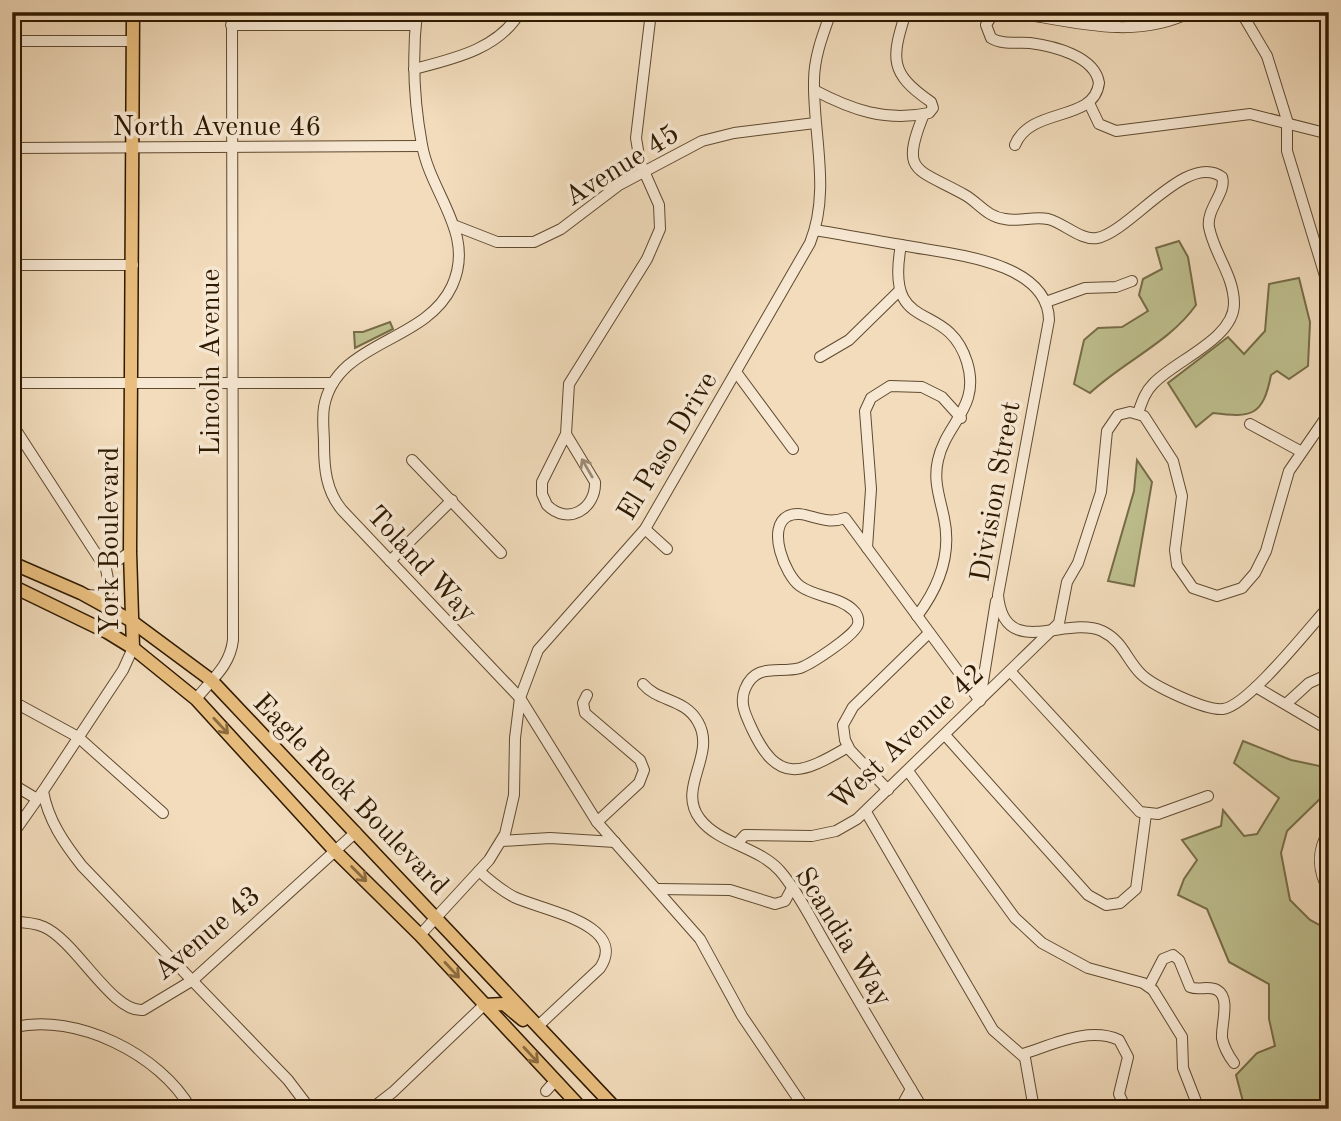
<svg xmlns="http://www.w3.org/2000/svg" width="1341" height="1121" font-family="'Old Standard TT',serif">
<rect width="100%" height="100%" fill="#f2dcbc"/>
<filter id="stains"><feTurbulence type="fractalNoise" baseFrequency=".00286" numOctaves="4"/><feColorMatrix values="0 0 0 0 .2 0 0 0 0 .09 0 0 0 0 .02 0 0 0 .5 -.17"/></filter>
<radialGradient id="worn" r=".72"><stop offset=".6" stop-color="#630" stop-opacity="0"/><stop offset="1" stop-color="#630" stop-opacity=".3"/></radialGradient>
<g fill="#bebf8e" stroke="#766c47" stroke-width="2">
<path d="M1179 241 1188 257 1196 305C1170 342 1123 362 1090 393L1074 384 1084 340 1098 328 1122 327 1148 311 1139 295 1143 279 1162 269 1156 248Z"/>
<path d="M1299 278 1310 322 1308 366 1289 379 1277 371 1271 375C1263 416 1252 418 1213 413L1196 427 1168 383 1228 337 1244 354 1265 331 1269 284Z"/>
<polygon points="390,322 393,329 355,348 354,332 363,332"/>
<polygon points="1137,460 1152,482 1134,586 1108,581 1134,491"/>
<polygon points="1243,741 1291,760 1329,768 1329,790 1287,831 1281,853 1290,900 1310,920 1329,930 1329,1109 1245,1109 1236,1075 1257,1053 1275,1046 1269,1019 1269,984 1229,962 1207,909 1178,895 1184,879 1197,860 1182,840 1221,826 1223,810 1244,836 1257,834 1279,798 1234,763"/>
</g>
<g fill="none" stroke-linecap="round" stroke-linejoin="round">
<g stroke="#5f4a2f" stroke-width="12">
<g id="minor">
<path d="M417 12C412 56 414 102 422 145 431 195 476 234 452 286 425 344 336 340 324 407 322 419 324 432 324 444 324 468 326 491 342 510L520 698 597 822 700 939 742 1016 805 1109"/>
<path d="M994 12 986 25 991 38C1002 45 1017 42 1030 43 1053 46 1095 56 1099 83 1094 123 1031 106 1015 145"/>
<path d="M1012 12C1071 21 1134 41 1191 12"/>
<polyline points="1241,12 1267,56 1287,120 1287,151 1329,289"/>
<polyline points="231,25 415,25"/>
<polyline points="12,41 132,41"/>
<path d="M414 69C453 59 499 49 520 12"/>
<path d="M814 90C852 110 886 122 929 113L933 108 931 102C889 73 891 59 906 12"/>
<polyline points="1089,103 1099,124 1116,131 1250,114 1329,134"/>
<path d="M924 114C899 174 917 168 965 195 979 203 987 217 1005 219 1020 222 1033 216 1048 219 1064 223 1081 241 1097 238 1130 232 1187 151 1222 177 1227 192 1206 209 1209 227 1214 254 1234 275 1234 304 1234 339 1174 361 1153 384 1145 392 1142 402 1138 413"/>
<polyline points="12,148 422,146"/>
<polyline points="456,226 497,242 534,242 561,229 619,185 702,141 734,133 815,123"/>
<path d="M815 230C846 235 876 241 907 246 950 254 1048 261 1049 320L998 595C1004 661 1065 615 1102 631 1123 641 1126 659 1141 674 1153 686 1206 711 1223 709 1248 706 1309 628 1329 606"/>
<path d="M901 245C884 338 947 297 967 362 981 407 946 423 938 460 933 481 940 498 944 518 952 555 939 587 917 616"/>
<polyline points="12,265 133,265"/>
<polyline points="1046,302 1085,288 1116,287 1132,281"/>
<polyline points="820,357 849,340 899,291"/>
<polyline points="736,372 793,449"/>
<polyline points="12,383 333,383"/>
<polyline points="12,424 106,569 110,589 102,596 87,595"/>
<polyline points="1250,424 1300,451"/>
<path d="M566 434 595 482C596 509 568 526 547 505L542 494V482L566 434 569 384 647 259 660 229 659 205 640 162 636 138 651 12"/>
<polyline points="412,460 501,553"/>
<polyline points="645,529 667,549"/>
<polyline points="867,548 871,489 865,411 871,398 890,386 922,387 942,397 961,418"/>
<polyline points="101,558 117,561 130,552"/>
<polyline points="390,561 452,500"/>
<path d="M133 648 123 670 43 791C48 820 64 843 82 866L288 1080 310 1109"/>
<polyline points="1010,671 1140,812 1158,814 1208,796"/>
<path d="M643 684C658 702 685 698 698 722 717 755 676 788 700 819 719 844 759 847 780 871 799 893 813 923 828 948 859 1002 891 1056 923 1109"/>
<polyline points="1256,687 1329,730"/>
<polyline points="587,695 583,703 585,713 640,760 644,770 639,783 597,822"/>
<path d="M196 699C212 679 230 666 233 640L232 12"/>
<polyline points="980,700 996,601"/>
<polyline points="12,701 78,737 163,813"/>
<polyline points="1286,704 1309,683 1329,674"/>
<polyline points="945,735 1088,895 1106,905 1120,903 1136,889 1146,814"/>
<path d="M848 747C802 774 778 785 752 729 746 716 739 703 745 689 756 662 779 674 800 668 811 664 856 635 858 624 859 619 857 613 853 610 840 597 815 597 800 586 785 575 766 527 788 516 805 508 822 527 845 518L980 701"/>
<polyline points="908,771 1015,918 1042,943 1088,968 1143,983 1153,990 1182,1037 1183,1068 1199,1109"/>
<polyline points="12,784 37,799"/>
<polyline points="888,790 850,750 845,740 843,725 853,707 929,633"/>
<polyline points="866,812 993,1030 1025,1058 1034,1109"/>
<path d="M1329 831C1316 851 1318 872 1329 891"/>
<polyline points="12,835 43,791"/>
<polyline points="502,841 550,838 615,842"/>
<polyline points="737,844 745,835 812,836 836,831 857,819 1059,623 1067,582 1078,563 1101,492 1107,431 1118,415 1130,412 1144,416 1173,461 1182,496 1175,550 1177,565 1193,588 1217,596 1242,588 1255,573 1266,551 1289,471 1329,413"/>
<path d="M479 871C490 881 501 890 514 897 541 910 629 924 600 968L538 1026"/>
<polyline points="658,889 730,890 775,904 785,901 792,888"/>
<path d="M12 922C23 922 35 923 44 927 76 941 112 1013 143 1010L193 980 356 832"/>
<path d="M420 935 489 860 505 834 514 795 515 738 520 698 538 650 645 529 810 243C831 191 813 135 814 81 814 57 823 34 831 12"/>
<path d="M1149 986 1163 959 1173 955 1179 960 1190 987C1199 991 1208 985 1217 990 1231 998 1221 1024 1222 1038 1224 1048 1228 1055 1234 1063"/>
<path d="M15 1027C76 1013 160 1054 191 1109"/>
<path d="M1023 1054C1052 1045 1089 1026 1119 1040L1128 1057 1119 1094 1126 1109"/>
<polyline points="546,1091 555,1081"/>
<polyline points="371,1109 393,1092 484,1005"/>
<polyline points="900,1109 911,1089"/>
</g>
</g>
<g stroke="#2e1900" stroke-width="15">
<g id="major">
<polyline points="133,12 130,552 133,648"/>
<polyline points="12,563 81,593 130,620 211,680 616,1109"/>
<polyline points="12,586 107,632 133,648 196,699 334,850 420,935 582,1109"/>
<polyline points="484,1005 504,1004 523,1020"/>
</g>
</g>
<use href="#minor" stroke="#f7e8d3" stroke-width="10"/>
<use href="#major" stroke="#e9be7e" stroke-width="12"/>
</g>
<defs><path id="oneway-shaft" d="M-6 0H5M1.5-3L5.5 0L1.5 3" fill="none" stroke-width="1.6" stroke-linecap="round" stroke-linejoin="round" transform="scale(1.75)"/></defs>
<use stroke="#9d8b74" href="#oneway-shaft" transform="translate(587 468) rotate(-120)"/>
<g stroke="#8c6c3f">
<use href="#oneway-shaft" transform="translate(221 726) rotate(47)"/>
<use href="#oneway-shaft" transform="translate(359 874) rotate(45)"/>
<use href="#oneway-shaft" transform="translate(452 970) rotate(47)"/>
<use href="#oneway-shaft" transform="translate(531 1055) rotate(47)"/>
</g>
<g text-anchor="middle" stroke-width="7" stroke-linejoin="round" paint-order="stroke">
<g font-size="28" fill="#2e1900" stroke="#f7e8d3">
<text x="217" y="135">North Avenue 46</text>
<text transform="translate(621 164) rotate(-32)" y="10">Avenue 45</text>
<text transform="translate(209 362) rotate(-90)" y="10">Lincoln Avenue</text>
<text transform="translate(666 445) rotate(-59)" y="10">El Paso Drive</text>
<text transform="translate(994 491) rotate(-80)" y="10">Division Street</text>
<text transform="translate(108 541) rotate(-90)" y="10">York Boulevard</text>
<text transform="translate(423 563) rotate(47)" y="10">Toland Way</text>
<text transform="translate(906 736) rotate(-43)" y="10">West Avenue 42</text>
<text transform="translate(352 793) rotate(46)" y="10">Eagle Rock Boulevard</text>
<text transform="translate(206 932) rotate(-40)" y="10">Avenue 43</text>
<text transform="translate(845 936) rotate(58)" y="10">Scandia Way</text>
</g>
</g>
<rect width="1341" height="1121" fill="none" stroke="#f2dcbc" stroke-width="42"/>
<rect x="14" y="14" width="1313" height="1093" fill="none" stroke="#2e1900" stroke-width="3.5"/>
<rect x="21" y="21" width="1299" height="1079" fill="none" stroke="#2e1900" stroke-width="2"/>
<rect width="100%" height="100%" filter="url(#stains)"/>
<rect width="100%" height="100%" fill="url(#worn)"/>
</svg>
